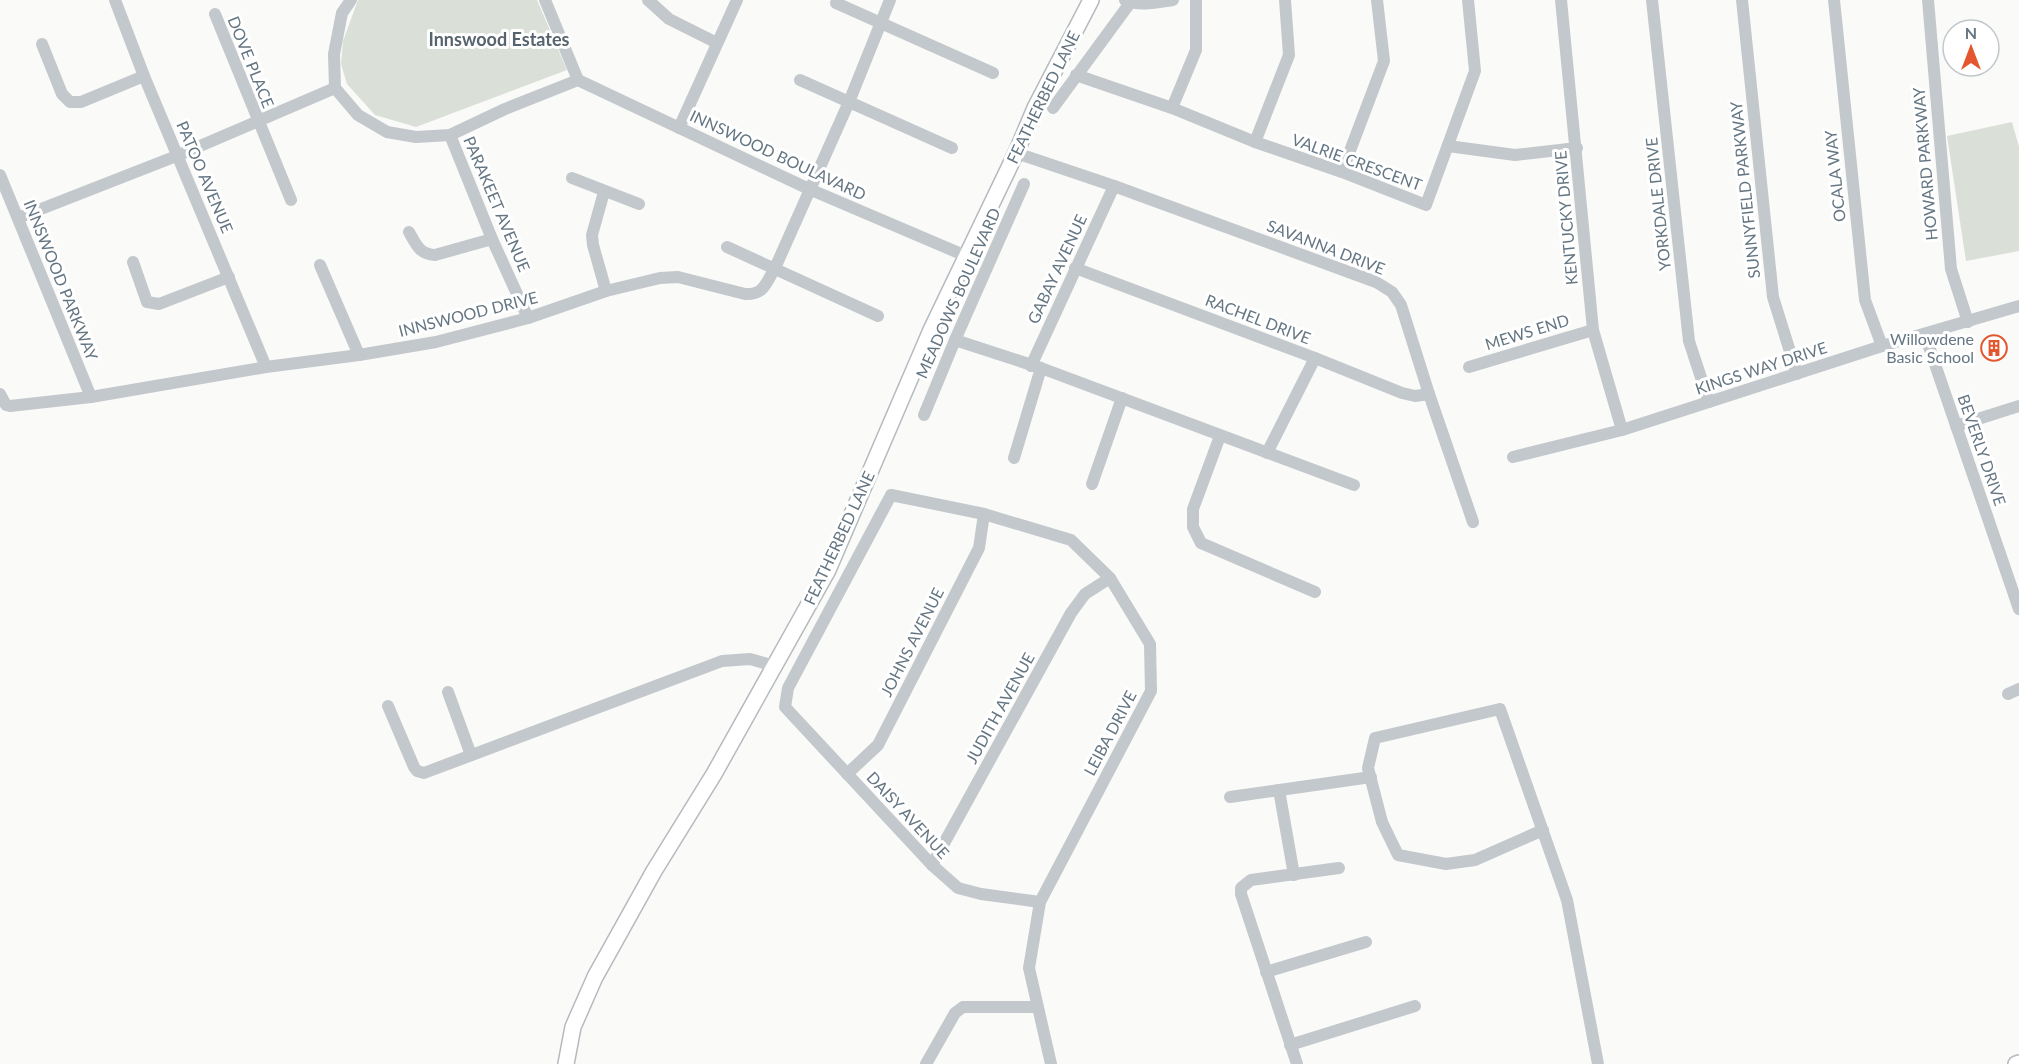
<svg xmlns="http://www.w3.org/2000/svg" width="2019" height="1064" font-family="Lato,sans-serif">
<rect width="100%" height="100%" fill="#fafaf8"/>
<g fill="#dadfd7">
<polygon points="358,0 537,0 567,70 416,127 375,115 347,84 341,64 343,41"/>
<polygon points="2012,122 2019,147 2019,251 1966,261 1947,136"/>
</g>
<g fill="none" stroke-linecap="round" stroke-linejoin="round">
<g stroke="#b5babe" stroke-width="18">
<g id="major">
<polyline points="566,1064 573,1027 595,977 654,871 714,774 828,570 931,330 1016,153 1035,108 1091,0"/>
<polyline points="2016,1064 2019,1063"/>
</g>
</g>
<g stroke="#c3c8cc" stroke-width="12">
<polyline points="115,0 144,76 266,367"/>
<polyline points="351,0 342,13 334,54 335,88 358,115 387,132 416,137 450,135 505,109 578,80"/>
<polyline points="545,0 578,80 809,189 966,256"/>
<polyline points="648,0 669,19 717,43"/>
<path d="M1125 0C1139 7 1159 2 1173 0"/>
<polyline points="1561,0 1593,330 1622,430"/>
<polyline points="1652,0 1689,341 1709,402"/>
<polyline points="1742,0 1773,297 1797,374"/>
<polyline points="1834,0 1865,300 1882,346"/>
<polyline points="1928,0 1951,269 1968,322"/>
<polyline points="836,3 993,73"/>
<polyline points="215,14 291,200"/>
<polyline points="42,44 62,94 70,102 81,102 144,76"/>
<polyline points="1076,75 1172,108 1255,142 1342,172 1426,205 1475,71 1468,0"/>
<polyline points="800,80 952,148"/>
<polyline points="1053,108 1130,3"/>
<polyline points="1172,108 1196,50 1196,0"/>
<polyline points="679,128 737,0"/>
<polyline points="450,135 492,239 528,318"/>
<polyline points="1255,142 1289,55 1285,0"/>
<polyline points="1448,146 1515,155 1577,148"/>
<polyline points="1016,153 1114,186 1376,282 1392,292 1401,305 1429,394 1473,522"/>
<polyline points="1342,172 1384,61 1377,0"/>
<polyline points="0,175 91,397"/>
<polyline points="572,178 639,204"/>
<polyline points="604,192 592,235 593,245 606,291"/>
<polyline points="18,218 179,155 335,88"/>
<path d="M409 232C416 244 419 254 435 255L492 239"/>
<polyline points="727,247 878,316"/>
<polyline points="133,262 147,302 159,304 229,277"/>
<polyline points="320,265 359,355"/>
<polyline points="1075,268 1315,358 1402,393 1415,396 1429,394"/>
<polyline points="1925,335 2019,609"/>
<polyline points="955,340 1041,368 1354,485"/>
<polyline points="1031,366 1114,186"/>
<polyline points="1469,367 1593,330"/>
<path d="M0 394 6 405 10 406 91 397 266 367 359 355 436 342 528 318 606 291 660 278 678 277 745 294C764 295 766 283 775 268L849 102 890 0"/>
<polyline points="924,415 955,340 1024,184"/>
<polyline points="1956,426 2019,406"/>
<polyline points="1220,436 1193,509 1193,527 1201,543 1315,592"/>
<polyline points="1267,453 1315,358"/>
<polyline points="1513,457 1622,430 1882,346 2019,306"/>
<polyline points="1014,458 1041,368"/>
<polyline points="1092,484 1122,398"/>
<polyline points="448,692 471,755"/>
<polyline points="2008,694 2019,689"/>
<polyline points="388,706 414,767 417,771 424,773 722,661 750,659 775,666"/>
<polyline points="847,774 878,745 979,548 984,514"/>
<polyline points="1279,790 1294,875"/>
<polyline points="1230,797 1371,777"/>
<polyline points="1543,830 1475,860 1446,864 1398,855 1382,822 1368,768 1375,738 1500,709 1567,900 1598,1064"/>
<polyline points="932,865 1071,613 1085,594 1110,578"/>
<polyline points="1040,902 981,894 958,888 932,865 785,707 788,688 891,495 984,514 1071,540 1110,578 1150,644 1151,691 1040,902 1029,968 1051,1064"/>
<polyline points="1266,972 1366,942"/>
<polyline points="1290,1045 1415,1006"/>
<polyline points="926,1064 955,1013 963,1007 1037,1007"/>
<polyline points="1297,1064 1241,894 1241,888 1251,880 1339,868"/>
</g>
<use href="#major" stroke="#fff" stroke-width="15"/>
</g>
<defs>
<g id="building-ring" transform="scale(1.35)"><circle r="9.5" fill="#fff" stroke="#e4572e" stroke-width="1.5"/><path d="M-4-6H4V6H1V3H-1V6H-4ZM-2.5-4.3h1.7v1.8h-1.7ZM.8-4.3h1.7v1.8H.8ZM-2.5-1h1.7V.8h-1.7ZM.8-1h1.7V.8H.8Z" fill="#e4572e"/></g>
</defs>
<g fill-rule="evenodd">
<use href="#building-ring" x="1994" y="348"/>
</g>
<g text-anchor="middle" stroke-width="6" stroke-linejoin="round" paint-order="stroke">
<g font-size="16" fill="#657683" stroke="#fff">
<text transform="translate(251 62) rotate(68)" y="6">DOVE PLACE</text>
<text transform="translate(1043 97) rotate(-64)" y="6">FEATHERBED LANE</text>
<text transform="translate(778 155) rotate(25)" y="6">INNSWOOD BOULAVARD</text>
<text transform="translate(1357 162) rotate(20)" y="6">VALRIE CRESCENT</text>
<text transform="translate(1925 164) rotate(-95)" y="6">HOWARD PARKWAY</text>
<text transform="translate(1835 176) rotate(-96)" y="6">OCALA WAY</text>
<text transform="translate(205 177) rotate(67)" y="6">PATOO AVENUE</text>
<text transform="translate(1745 190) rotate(-96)" y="6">SUNNYFIELD PARKWAY</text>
<text transform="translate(497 204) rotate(67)" y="6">PARAKEET AVENUE</text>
<text transform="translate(1658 204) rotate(-96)" y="6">YORKDALE DRIVE</text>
<text transform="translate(1566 218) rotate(-95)" y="6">KENTUCKY DRIVE</text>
<text transform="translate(1326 247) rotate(21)" y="6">SAVANNA DRIVE</text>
<text transform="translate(1057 269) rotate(-65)" y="6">GABAY AVENUE</text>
<text transform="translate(61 280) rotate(68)" y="6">INNSWOOD PARKWAY</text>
<text transform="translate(958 293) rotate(-66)" y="6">MEADOWS BOULEVARD</text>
<text transform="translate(468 314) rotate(-14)" y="6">INNSWOOD DRIVE</text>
<text transform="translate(1258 319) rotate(21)" y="6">RACHEL DRIVE</text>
<text transform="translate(1527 332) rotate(-17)" y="6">MEWS END</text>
<text transform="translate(1761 368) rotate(-18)" y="6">KINGS WAY DRIVE</text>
<text transform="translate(1982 450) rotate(71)" y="6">BEVERLY DRIVE</text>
<text transform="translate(839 538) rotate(-65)" y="6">FEATHERBED LANE</text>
<text transform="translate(912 642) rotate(-63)" y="6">JOHNS AVENUE</text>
<text transform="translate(1000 708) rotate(-61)" y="6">JUDITH AVENUE</text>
<text transform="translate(1110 733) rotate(-62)" y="6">LEIBA DRIVE</text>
<text transform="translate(908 815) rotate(47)" y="6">DAISY AVENUE</text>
</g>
<g font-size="16" fill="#657683" stroke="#fff" text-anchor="end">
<text x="1974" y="345">Willowdene<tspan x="1974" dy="18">Basic School</tspan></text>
</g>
<g font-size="18" font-weight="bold" fill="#57646e" stroke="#fff">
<text x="499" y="46">Innswood Estates</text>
</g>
</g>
<g transform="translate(1971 48)"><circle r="28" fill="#ffffff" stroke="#c1c8cd" stroke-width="1.5"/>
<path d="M0-4.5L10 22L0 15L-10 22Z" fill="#e4572e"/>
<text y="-9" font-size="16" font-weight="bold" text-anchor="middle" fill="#657683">N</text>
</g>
</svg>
